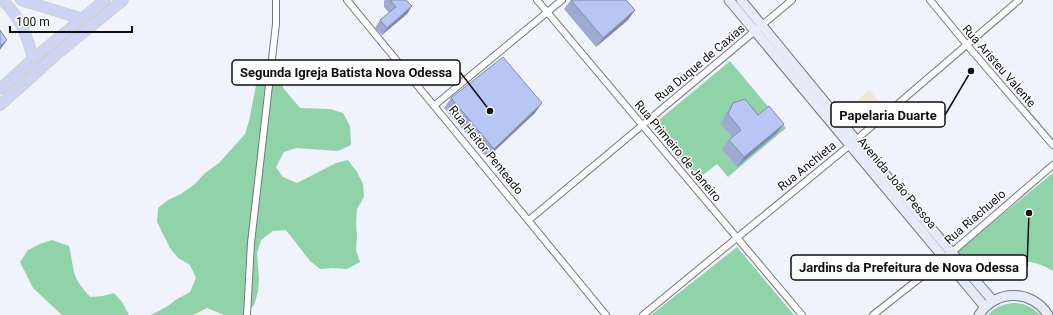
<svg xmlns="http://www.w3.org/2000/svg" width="1053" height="315" font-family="Roboto,sans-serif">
<rect width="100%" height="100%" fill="#f0f3fb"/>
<polygon fill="#f1e8d3" points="869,90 881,104 854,127 852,127 842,114"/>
<g fill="#91d3a9">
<polygon points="730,61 786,128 728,177 717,164 698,179 653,125"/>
<polygon points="270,66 278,76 284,89 300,108 330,109 343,113 350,126 351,145 338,151 296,148 284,152 276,167 283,177 297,183 336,163 348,160 357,172 363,184 364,197 357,209 356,223 357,236 356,250 360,262 347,269 333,268 320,269 310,261 286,230 273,231 261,240 257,253 259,278 258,292 254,305 245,315 224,315 207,308 193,315 151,315 168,306 177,299 190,292 196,278 190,265 178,258 170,248 157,222 158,208 168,200 181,194 195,184 205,173 219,163 245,134 249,121 258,75"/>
<path d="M1053 173V271C1036 260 1010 257 991 264 985 267 980 271 975 275L956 252Z"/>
<path d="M52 240 69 246C71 254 72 263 74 272 76 281 84 290 90 297L103 296 114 293 122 302 129 315H62L33 288 20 262 28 250 40 244Z"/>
<polygon points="737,247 794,315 651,315"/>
<path d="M1013 303C1024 303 1032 307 1040 315H988C995 307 1003 304 1013 303Z"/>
</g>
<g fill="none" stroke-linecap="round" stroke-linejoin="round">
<g stroke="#75787e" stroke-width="8">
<g id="minor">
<polyline points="347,0 606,315"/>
<polyline points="537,0 802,315"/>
<polyline points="930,0 967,45 1053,145"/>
<polyline points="435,105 562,0"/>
<polyline points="529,220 792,0"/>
<polyline points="247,315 251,243 276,24 276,0"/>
<polyline points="643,315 850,145 1019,0"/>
<polyline points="873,315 944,259 1053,165"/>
</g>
</g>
<g stroke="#75787e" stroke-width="11">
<g id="secondary">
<polyline points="729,0 985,307"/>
<polyline points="741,0 856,140 993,301"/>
<path d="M979 315C995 289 1032 289 1048 315"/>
</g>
</g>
<g stroke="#cfcfcf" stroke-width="12">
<g id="primary">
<path d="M2 0C19 15 28 37 33 59"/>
<polyline points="21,0 83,19"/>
<polyline points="0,89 33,59 105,0"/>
<polyline points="0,105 58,53 123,0"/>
</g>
</g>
<use href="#minor" stroke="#fff" stroke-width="6"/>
<use href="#secondary" stroke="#e7eaf9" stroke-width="9"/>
<use href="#primary" stroke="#ced5f2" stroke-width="10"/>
</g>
<g fill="#9eaad1">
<polygon points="385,0 406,0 412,6 407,14 382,35 375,28 380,20 389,13 384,7 384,1"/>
<polygon points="571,0 626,0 635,10 628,20 596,47 564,9"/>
<polygon points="451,98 535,113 487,158 444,108"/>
<polygon points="733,103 758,115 777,133 737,167 722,149 729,140 732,137 721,124 726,113"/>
</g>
<g fill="#818baa">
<polygon points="412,6 407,14 382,35 387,28"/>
<polygon points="635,10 628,20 596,47 603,38"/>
<polygon points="7,40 0,50 0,46 1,45"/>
<polygon points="542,103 535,113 487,158 494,149"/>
<polygon points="784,124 777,133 737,167 744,157"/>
</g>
<g fill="#b8c6f3" stroke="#818baa">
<polygon points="390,0 406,0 412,6 387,28 380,20 396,7"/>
<polygon points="571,0 626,0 635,10 603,38"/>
<polygon points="0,30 7,40 1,45 0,44"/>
<polygon points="503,57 542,103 494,149 451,98"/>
<polygon points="745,99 758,115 769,106 784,124 744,157 729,140 741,130 728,114 733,103"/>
</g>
<g text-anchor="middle" stroke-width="3" stroke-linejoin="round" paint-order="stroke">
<g font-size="12" fill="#0e0f11" stroke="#fff">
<text transform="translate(700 63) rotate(-40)" y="4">Rua Duque de Caxias</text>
<text transform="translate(999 66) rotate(49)" y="4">Rua Aristeu Valente</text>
<text transform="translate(486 150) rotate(51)" y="4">Rua Heitor Penteado</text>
<text transform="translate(678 151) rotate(50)" y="4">Rua Primeiro de Janeiro</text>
<text transform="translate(807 166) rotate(-39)" y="4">Rua Anchieta</text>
<text transform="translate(897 183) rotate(50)" y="4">Avenida João Pessoa</text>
<text transform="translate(975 217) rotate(-41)" y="4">Rua Riachuelo</text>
</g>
</g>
<path fill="none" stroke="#0e0f11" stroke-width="1.5" d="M490 111L460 72M971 71L945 115M1029 213L1027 267"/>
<g fill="#0e0f11" stroke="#fff" stroke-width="1.5">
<circle cx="490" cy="111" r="4"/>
<circle cx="971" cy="71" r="4"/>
<circle cx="1029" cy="213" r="4"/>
</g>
<g fill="#fff" stroke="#0e0f11" stroke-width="1.5">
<rect x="232" y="60" width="228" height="25" rx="4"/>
<rect x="831" y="102" width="114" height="25" rx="4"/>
<rect x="791" y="255" width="236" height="25" rx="4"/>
</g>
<g font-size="13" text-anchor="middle" font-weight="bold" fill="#0e0f11">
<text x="346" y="77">Segunda Igreja Batista Nova Odessa</text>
<text x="888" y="120">Papelaria Duarte</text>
<text x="909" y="272">Jardins da Prefeitura de Nova Odessa</text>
</g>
<path d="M10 26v6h122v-6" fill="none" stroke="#0e0f11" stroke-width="2"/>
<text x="16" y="26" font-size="12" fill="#0e0f11" stroke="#ffffff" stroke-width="3" paint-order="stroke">100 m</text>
</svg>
